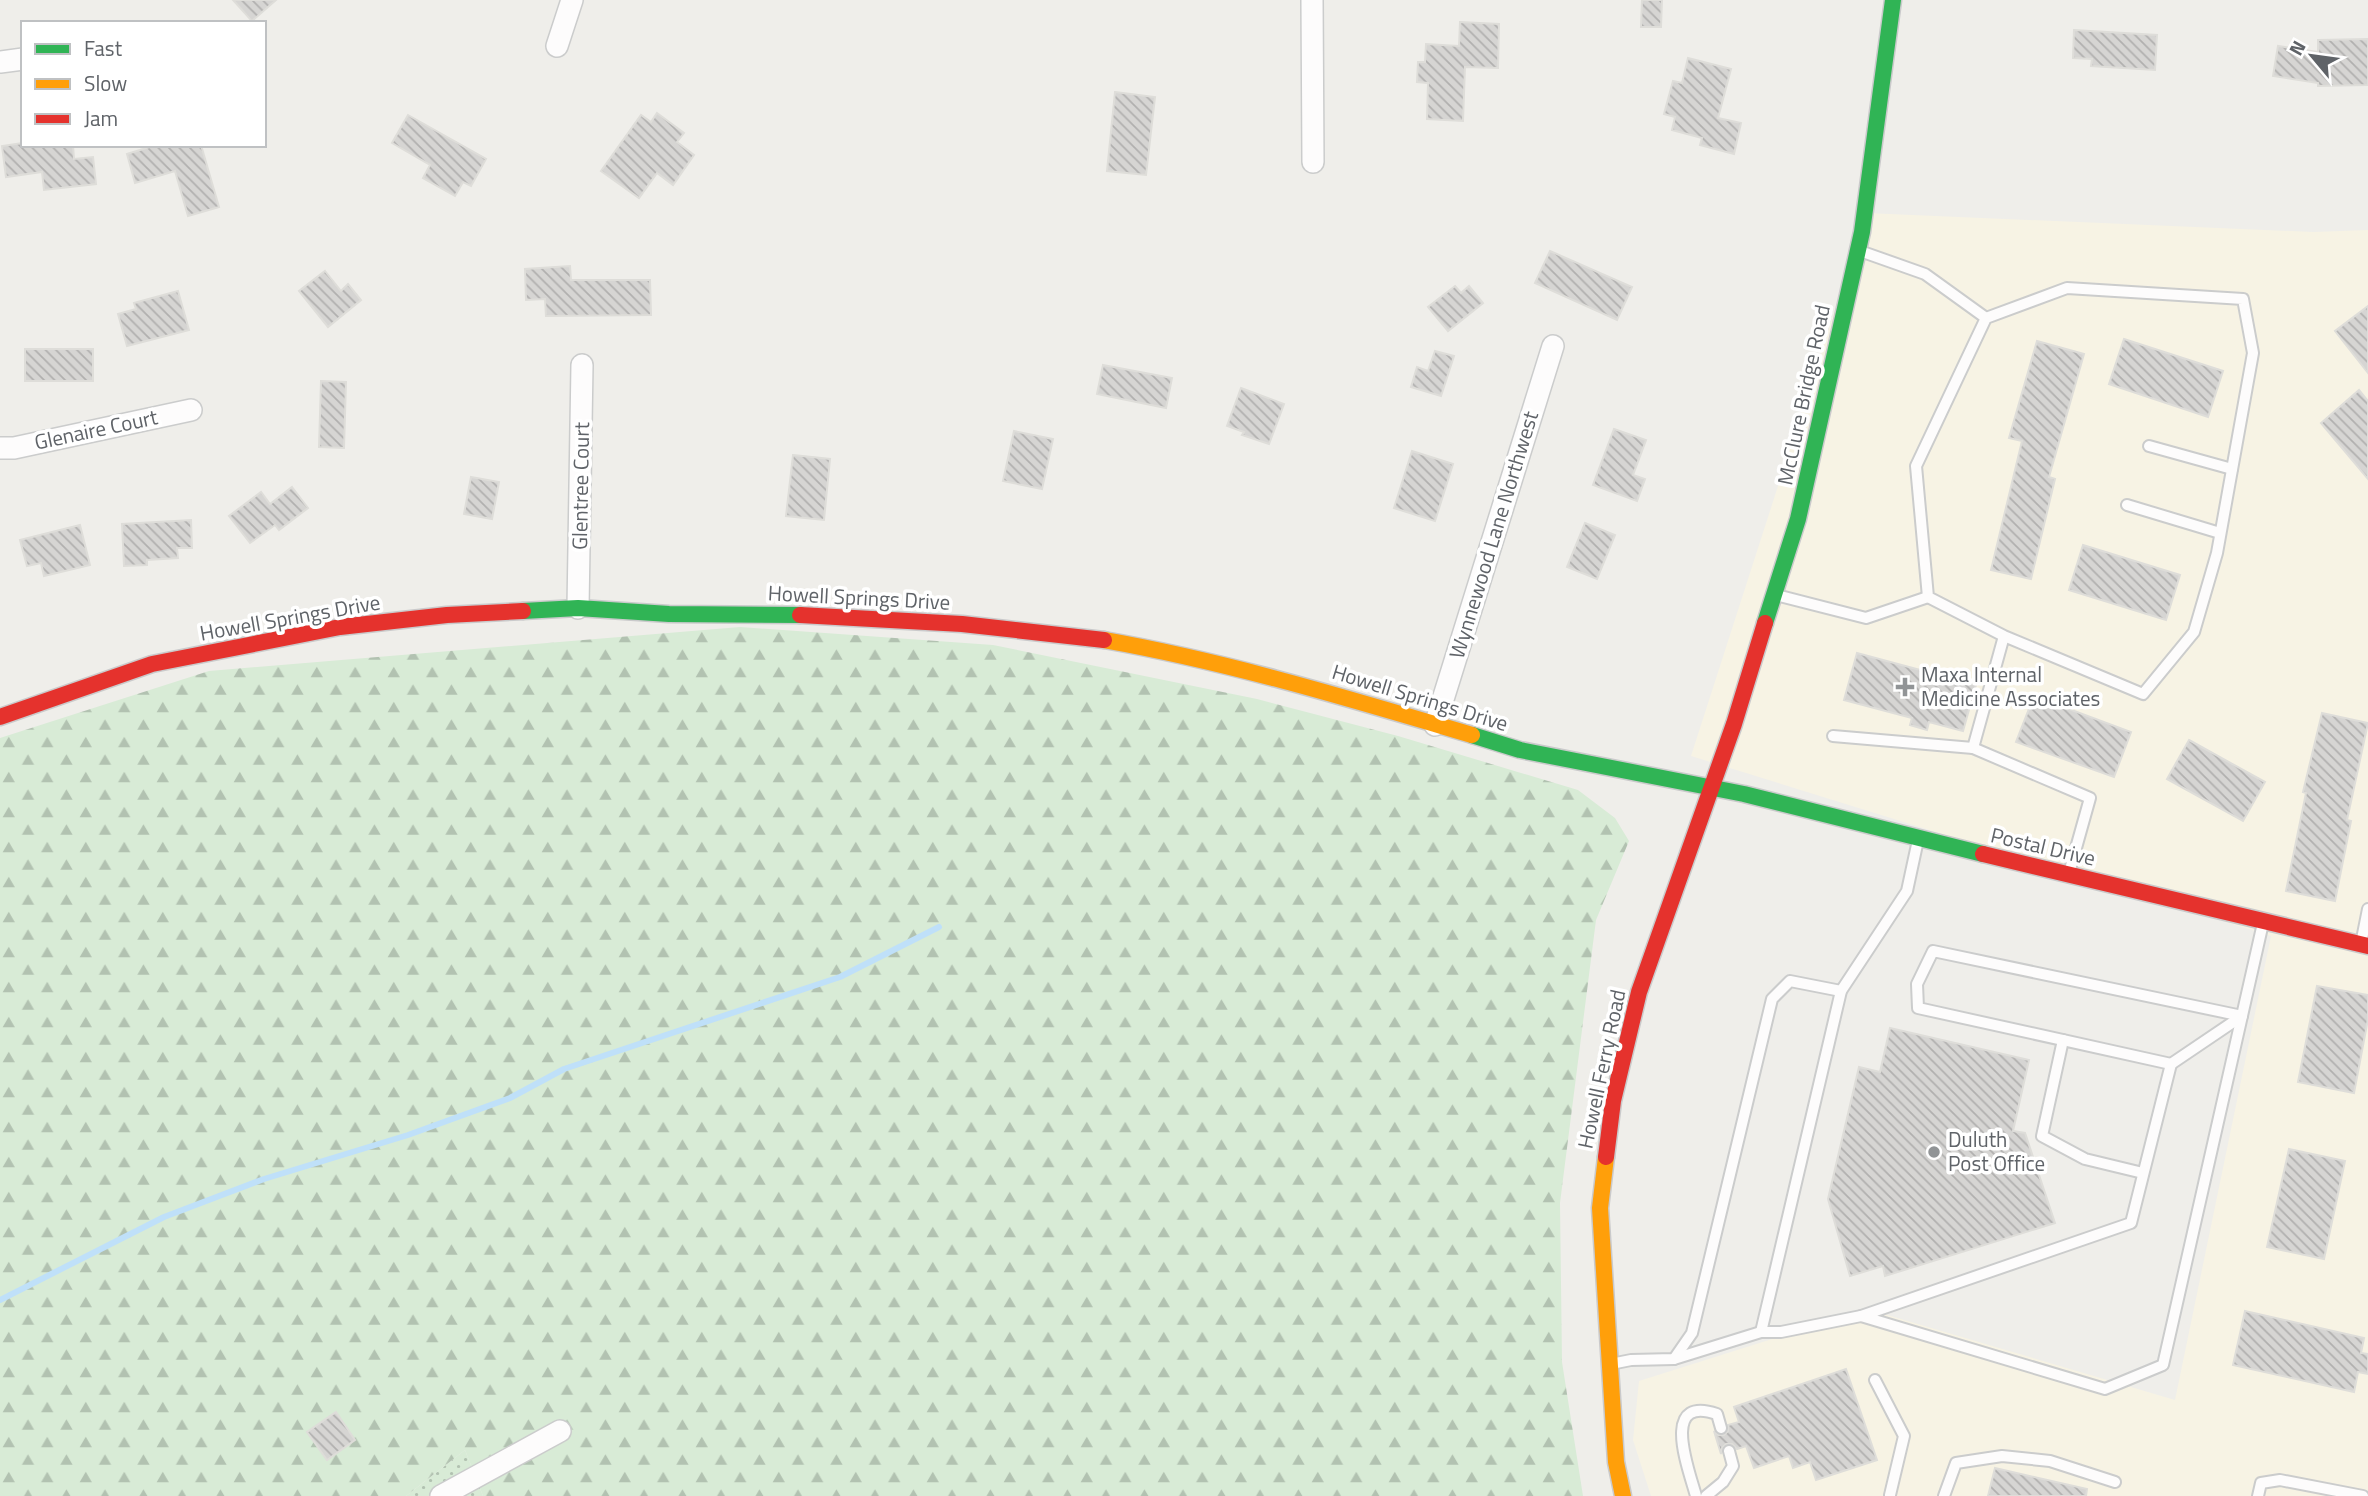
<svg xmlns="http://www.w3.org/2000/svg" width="2368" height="1496" font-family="'Titillium Web',sans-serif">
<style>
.commercial{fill:#f7f3e4}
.grass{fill:url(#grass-dots)}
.forest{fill:url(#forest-firs)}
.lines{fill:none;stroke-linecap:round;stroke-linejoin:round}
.stream{stroke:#bfe0f9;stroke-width:6}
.building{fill:url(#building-back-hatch);stroke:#deddd9;stroke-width:2}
.lane-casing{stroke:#cbcccc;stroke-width:14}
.street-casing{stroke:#cbcccc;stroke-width:24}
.fast-casing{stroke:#cacacb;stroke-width:19}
.slow-casing{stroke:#cacacb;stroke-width:19}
.jam-casing{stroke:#cacacb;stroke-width:19}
.lane{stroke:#fdfcfc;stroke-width:10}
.street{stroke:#fdfcfc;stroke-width:21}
.fast{stroke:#30b455;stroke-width:16}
.slow{stroke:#ff9f0a;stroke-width:16}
.jam{stroke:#e5322d;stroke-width:16}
.poi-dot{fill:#919496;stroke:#fff;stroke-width:2.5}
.labels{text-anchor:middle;stroke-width:7;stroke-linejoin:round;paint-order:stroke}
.street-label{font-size:21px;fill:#5f6368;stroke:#fff}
.poi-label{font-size:21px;fill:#5f6368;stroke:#fff;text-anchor:start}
</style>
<defs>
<pattern id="grass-dots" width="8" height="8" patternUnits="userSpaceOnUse" patternTransform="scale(1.75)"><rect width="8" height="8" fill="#d8ebd6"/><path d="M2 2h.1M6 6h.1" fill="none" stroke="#b2c2b1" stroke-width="1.8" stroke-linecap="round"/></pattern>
<pattern id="forest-firs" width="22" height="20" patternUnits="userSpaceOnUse" patternTransform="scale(1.75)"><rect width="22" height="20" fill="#d8ebd6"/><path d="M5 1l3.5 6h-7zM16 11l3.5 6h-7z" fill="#b2c2b1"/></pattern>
<pattern id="building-back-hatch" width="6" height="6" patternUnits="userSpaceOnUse" patternTransform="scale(1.75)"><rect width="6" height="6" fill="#d6d5d3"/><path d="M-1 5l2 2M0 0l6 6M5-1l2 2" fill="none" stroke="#b1b0af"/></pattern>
</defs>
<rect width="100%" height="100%" fill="#efeeea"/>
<path class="commercial" d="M1866 213 2313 232 2368 230V1496H1651L1633 1440 1639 1381 1867 1309 2175 1400 2271 936 1691 756Z"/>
<path class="grass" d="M465 1450 483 1496H406Z"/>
<path class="forest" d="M740 627 993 645 1257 699 1398 736 1578 790 1615 818 1629 841 1596 920 1560 1203 1562 1362 1583 1496H483L465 1450 406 1496H0V738L209 671Z"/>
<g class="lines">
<path class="stream" d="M0 1300 164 1217 264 1179 408 1135 510 1098 564 1069 840 977 939 927"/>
</g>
<g class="building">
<path d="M233 0H276L252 21Z"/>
<path d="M1642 0H1662L1661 27H1641Z"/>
<path d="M1460 22 1499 24 1498 68 1465 67 1463 121 1427 119 1428 83 1417 82 1418 62H1425L1426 44 1459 46Z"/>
<path d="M2074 30 2157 35 2155 70 2091 66 2092 59 2073 58Z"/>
<path d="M2368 39V85L2318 86V83L2273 76 2278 46 2318 52V40Z"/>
<path d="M1688 58 1731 69 1718 118 1741 123 1734 154 1700 145 1702 138 1672 130 1675 117 1664 114 1673 81 1682 83Z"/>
<path d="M1115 92 1155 97 1146 175 1107 171Z"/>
<path d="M657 113 684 133 677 142 694 155 673 185 657 173 639 198 601 171 641 115 651 122Z"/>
<path d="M408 115 486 159 471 186 463 182 455 196 423 178 430 165 392 143Z"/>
<path d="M23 143V145H73L74 159 93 157 96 184 44 190 42 172 6 177 2 146Z"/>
<path d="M156 145H201L219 207 188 216 175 171 135 183 127 154Z"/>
<path d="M1550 251 1632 287 1617 320 1535 283Z"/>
<path d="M570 266 571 280H650L651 315 546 316 545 299 526 300 525 269Z"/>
<path d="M325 271 341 291 348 284 361 300 328 327 299 291Z"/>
<path d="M1455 286 1461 293 1469 286 1483 303 1448 331 1428 307Z"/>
<path d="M178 291 189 330 127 346 118 314 136 309 134 303Z"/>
<path d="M2368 306V373L2335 331Z"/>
<path d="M2124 339 2223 371 2208 417 2109 384Z"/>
<path d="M2037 341 2084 354 2049 477 2055 479 2031 579 1991 570 2022 441 2009 438Z"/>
<rect x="25" y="349" width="68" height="32"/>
<path d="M1435 351 1454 356 1441 396 1411 387 1417 367 1428 371Z"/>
<path d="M1103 365 1172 378 1166 408 1097 394Z"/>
<path d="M321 381 346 382 344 448 319 447Z"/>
<path d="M1241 388 1284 404 1269 444 1242 435 1244 432 1227 426Z"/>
<path d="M2359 390 2368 401V479L2321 423Z"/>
<path d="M1614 429 1646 440 1633 475 1645 479 1637 501 1593 485Z"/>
<path d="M1014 431 1053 439 1042 489 1003 481Z"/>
<path d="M1412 451 1453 464 1435 521 1394 508Z"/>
<path d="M793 455 830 459 824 520 786 516Z"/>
<path d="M471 477 499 482 492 519 464 514Z"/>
<path d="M292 487 308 508 279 530 275 525 250 543 229 516 261 492 270 504Z"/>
<path d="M191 520 192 548H177L178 558 147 560V565L124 566 122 524Z"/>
<path d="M1585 523 1615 535 1597 579 1567 567Z"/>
<path d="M80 525 90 565 44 576 41 563 27 566 20 540Z"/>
<path d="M2083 545 2180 575 2166 620 2069 590Z"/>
<path d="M1857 653 1976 685 1963 731 1929 722 1927 730 1910 725 1912 718 1844 700Z"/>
<path d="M2034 696 2131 732 2114 777 2016 742Z"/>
<path d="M2322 713 2368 723 2347 820 2351 821 2335 901 2286 891 2306 793 2303 792Z"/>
<path d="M2189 740 2265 782 2243 821 2167 779Z"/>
<path d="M2317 986 2368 995V1019L2354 1093 2298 1082Z"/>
<path d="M1890 1028 2029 1060 2013 1131 2025 1133 2055 1223 1885 1276 1883 1266 1850 1276 1828 1199 1859 1067 1880 1072Z"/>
<path d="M2289 1149 2345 1161 2324 1259 2267 1247Z"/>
<path d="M2245 1311 2364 1338 2361 1353 2368 1354V1374L2358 1372 2354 1392 2233 1365Z"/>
<path d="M1846 1369 1877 1460 1816 1480 1810 1462 1793 1468 1789 1456 1754 1468 1746 1446 1737 1449 1732 1444H1726L1722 1448 1721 1454 1714 1431 1718 1435H1724L1728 1431V1425L1739 1422 1734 1407Z"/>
<path d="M336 1412 355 1440 327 1460 307 1432Z"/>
<path d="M1995 1468 2087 1489 2086 1496H1988Z"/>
</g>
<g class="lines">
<defs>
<g id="lane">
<path d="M1860 251 1925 274 1986 318"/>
<path d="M2149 446 2232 469"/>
<path d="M2127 505 2220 533"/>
<path d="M1776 595 1866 618 1928 597"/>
<path d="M2004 636 2143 694 2194 632 2217 553 2253 353 2243 299 2067 288 1986 318 1916 466 1928 597 2004 636 1973 748 2090 798 2069 873"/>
<path d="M1833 736 1973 748"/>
<path d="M2361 944 2368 909"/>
<path d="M2242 1016 1933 951 1917 984 1918 1008 2171 1064 2131 1223 1861 1316 2105 1389 2163 1365 2263 923"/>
<path d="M2063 1040 2042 1136 2085 1159 2143 1173"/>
<path d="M2171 1064 2242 1016"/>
<path d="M1761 1332 1841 991 1907 891 1918 840"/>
<path d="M1674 1359 1692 1333 1772 999 1790 981 1841 991"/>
<path d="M1611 1364 1631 1360 1674 1359 1761 1332H1781L1861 1316"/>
<path d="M1875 1380 1904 1436 1890 1495"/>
<path d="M1696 1496C1689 1470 1659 1394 1717 1414L1721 1428"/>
<path d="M1706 1496 1723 1482 1733 1466 1729 1451"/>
<path d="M1944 1496 1956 1463 2002 1456 2050 1461 2115 1482"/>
<path d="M2258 1496 2261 1483 2280 1480 2363 1496"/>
</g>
<g id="street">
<path d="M1312 0 1313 162"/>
<path d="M557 46 572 0"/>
<path d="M0 62 23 59"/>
<path d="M0 448H14L191 410"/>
<path d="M578 608 582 365"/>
<path d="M1435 725 1553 346"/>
<path d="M441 1496 560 1431"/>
</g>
<g id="fast">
<path d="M523 611 578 608 669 614 800 615"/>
<path d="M1765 623 1798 519 1862 232 1893 0"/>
<path d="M1472 735 1520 750 1744 794 1983 854"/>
</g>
<g id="slow">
<path d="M1104 640C1229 662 1350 699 1472 735"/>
<path d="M1606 1157 1600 1208 1616 1462 1623 1496"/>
</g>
<g id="jam">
<path d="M800 615 962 624 1104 640"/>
<path d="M0 717 152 664 340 627 447 615 523 611"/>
<path d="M1983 854 2368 946"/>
<path d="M1606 1157 1613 1101 1639 992 1734 724 1765 623"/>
</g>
</defs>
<use href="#lane" class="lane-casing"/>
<use href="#street" class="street-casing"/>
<use href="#fast" class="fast-casing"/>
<use href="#slow" class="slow-casing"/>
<use href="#jam" class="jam-casing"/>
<use href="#lane" class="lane"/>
<use href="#street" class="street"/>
<use href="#fast" class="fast"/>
<use href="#slow" class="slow"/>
<use href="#jam" class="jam"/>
</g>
<g class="poi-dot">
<path d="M1901.5 676.5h7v7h7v7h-7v7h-7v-7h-7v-7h7z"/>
<circle cx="1934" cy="1152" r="7"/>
</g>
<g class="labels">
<g class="street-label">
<text transform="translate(1804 395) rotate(-78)" y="7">McClure Bridge Road</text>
<text transform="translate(96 430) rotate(-12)" y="7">Glenaire Court</text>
<text transform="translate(581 486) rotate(-89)" y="7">Glentree Court</text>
<text transform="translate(1494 535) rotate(-73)" y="7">Wynnewood Lane Northwest</text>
<text transform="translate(859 598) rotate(3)" y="7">Howell Springs Drive</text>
<text transform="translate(290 618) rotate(-10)" y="7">Howell Springs Drive</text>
<text transform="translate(1420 698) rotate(17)" y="7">Howell Springs Drive</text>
<text transform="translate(2043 847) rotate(13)" y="7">Postal Drive</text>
<text transform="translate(1602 1069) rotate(-78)" y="7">Howell Ferry Road</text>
</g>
<g class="poi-label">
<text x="1921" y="682">Maxa Internal<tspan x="1921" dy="24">Medicine Associates</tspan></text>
<text x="1948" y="1147">Duluth<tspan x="1948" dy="24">Post Office</tspan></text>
</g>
</g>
<rect x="21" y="21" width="245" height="126" fill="#ffffff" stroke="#bfc1c3" stroke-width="2"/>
<rect x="35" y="44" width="35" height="10" fill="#30b455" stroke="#bfc1c3" stroke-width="2"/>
<text x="84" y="56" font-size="21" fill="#5f6368">Fast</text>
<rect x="35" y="79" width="35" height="10" fill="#ff9f0a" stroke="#bfc1c3" stroke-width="2"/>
<text x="84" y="91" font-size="21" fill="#5f6368">Slow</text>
<rect x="35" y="114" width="35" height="10" fill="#e5322d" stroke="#bfc1c3" stroke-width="2"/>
<text x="84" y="126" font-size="21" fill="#5f6368">Jam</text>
<g transform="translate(2312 56) rotate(299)" stroke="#ffffff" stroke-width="5" paint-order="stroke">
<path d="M0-5L12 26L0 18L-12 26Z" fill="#5f6368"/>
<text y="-10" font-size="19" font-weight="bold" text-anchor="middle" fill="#5f6368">N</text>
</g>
</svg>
